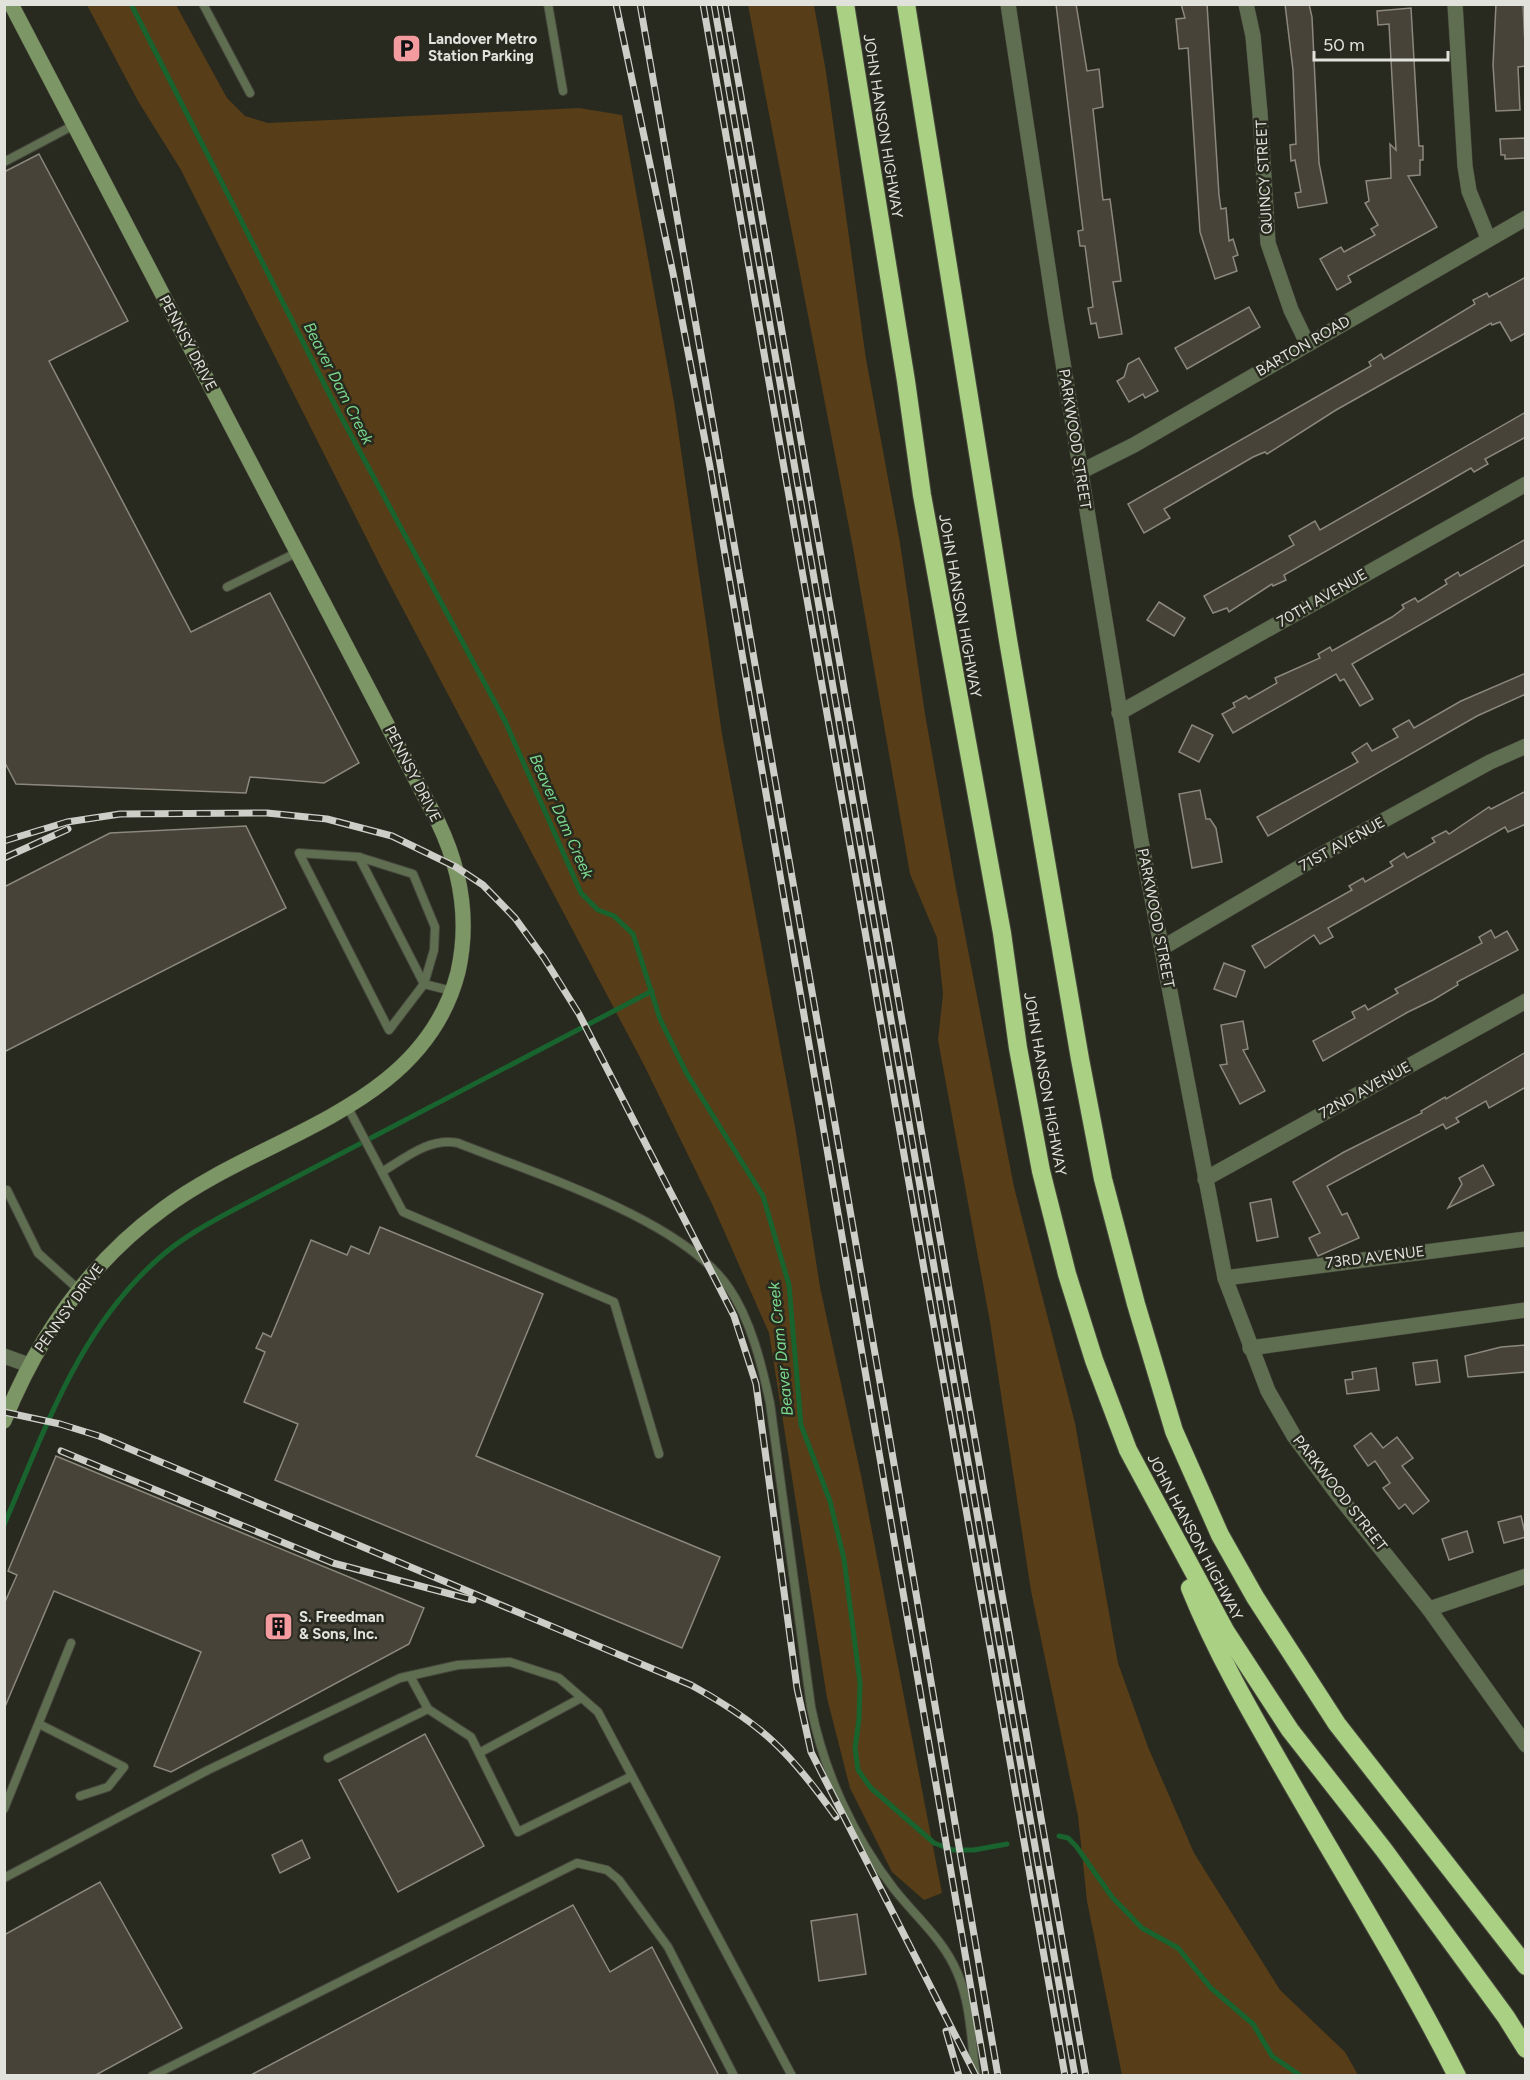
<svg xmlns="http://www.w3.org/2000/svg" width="1530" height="2080" font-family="Figtree,sans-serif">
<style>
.green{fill:#573d18}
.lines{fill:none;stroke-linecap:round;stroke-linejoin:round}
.stream{stroke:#19632e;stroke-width:5}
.building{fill:#474339;stroke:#8c887d;stroke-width:1.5}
.service-casing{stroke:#46473d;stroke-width:10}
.minor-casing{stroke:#46473d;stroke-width:16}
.tertiary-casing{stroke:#46473d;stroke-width:16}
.secondary-casing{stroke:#46473d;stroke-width:16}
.motorway-casing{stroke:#46473d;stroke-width:20}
.service{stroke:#5f6e50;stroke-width:8}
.minor{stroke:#5f6e50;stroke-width:15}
.tertiary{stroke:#5f6e50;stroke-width:15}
.secondary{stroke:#7d9665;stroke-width:15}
.motorway{stroke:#aad083;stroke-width:18}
.rail-casing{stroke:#cdcec8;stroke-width:7}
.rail{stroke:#28291f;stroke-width:4.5;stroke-dasharray:14;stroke-linecap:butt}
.labels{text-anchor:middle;stroke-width:5;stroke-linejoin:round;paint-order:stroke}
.poi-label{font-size:15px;font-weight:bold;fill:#e1e2dc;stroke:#28291f;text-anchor:start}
.street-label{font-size:15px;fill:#e1e2dc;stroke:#28291f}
.water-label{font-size:16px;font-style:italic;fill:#7ad98d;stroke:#28291f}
</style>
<rect width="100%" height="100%" fill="#28291f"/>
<g class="green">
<path d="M87 5H176L227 98 245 116 268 123 579 108 622 115 674 402 722 734 795 1127 820 1287 862 1480 942 1893 924 1900 892 1872 850 1788 827 1698 769 1333 713 1206 644 1065 387 579 181 170 138 101Z"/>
<path d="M748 5H814L826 72 866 359 900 543 925 714 955 883 1014 1187 1075 1423 1118 1663 1148 1747 1194 1853 1280 1990 1345 2052 1358 2075H1122L1087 1901 1078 1816 1031 1591 990 1322 938 1040 943 994 937 938 910 874 853 548Z"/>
</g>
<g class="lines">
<g class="stream">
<path d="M131 4 337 409 505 721 581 893 598 910 614 916 633 934 660 1019 687 1074 763 1196 789 1285 801 1425 830 1501 844 1559 860 1683 859 1719 855 1748 858 1770 871 1788 934 1843 953 1850H974L1007 1844"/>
<path d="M4 1525C46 1427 81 1323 165 1253 188 1234 213 1221 239 1207L652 991"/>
<path d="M1059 1836 1068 1838 1076 1846 1112 1897 1142 1928 1178 1948 1211 1988 1253 2024 1272 2056 1301 2076"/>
</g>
</g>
<g class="building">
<path d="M1056 4H1076L1087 71 1099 69 1103 107 1093 109 1103 200 1110 199 1121 281 1113 282 1122 334 1099 338 1096 323 1091 324 1088 308 1093 307 1085 246H1080L1078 231 1083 230 1079 198Z"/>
<path d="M1181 4H1207L1219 195 1221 209 1226 208 1229 241 1233 239 1238 255 1233 257 1237 271 1215 279 1200 232 1188 48 1179 49 1176 19 1185 18Z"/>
<path d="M1285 4H1309L1312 17 1319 163 1327 203 1298 208 1295 193 1301 192 1295 160 1291 161 1290 145 1296 144 1293 70Z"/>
<path d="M1496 4H1523L1526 66 1518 67 1520 110 1496 111 1493 65Z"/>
<path d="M1411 8 1419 146H1423V160H1420V175L1408 176 1437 227 1348 276 1351 282 1337 290 1320 259 1341 247 1344 252 1375 235 1371 229 1378 225 1365 203 1369 201 1366 181 1391 178 1390 144 1396 150 1389 24 1378 25 1377 11Z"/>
<path d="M1526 138V158L1505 159V155H1501L1500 139Z"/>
<path d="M39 154 128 321 49 361 191 632 270 593 359 763 324 783 250 777 246 793 16 784 4 761V172Z"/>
<path d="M1526 277V333L1511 341 1500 322 1492 325 1491 323 1336 410 1267 454 1265 452 1253 457 1164 509 1170 518 1144 533 1128 504 1355 375 1371 366 1369 362 1381 354 1384 359 1475 304 1473 300 1487 293 1489 297Z"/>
<path d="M1249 307 1260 327 1187 369 1175 348Z"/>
<path d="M1139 358 1158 391 1145 398 1143 394 1129 402 1117 381 1124 377 1128 364Z"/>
<path d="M1526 412V437L1485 459 1488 464 1474 472 1471 468 1428 493 1284 575 1286 580 1273 586 1272 584 1229 612 1227 608 1213 613 1204 596 1294 545 1289 536 1315 521 1320 530Z"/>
<path d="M1526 539V564L1352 664 1373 699 1360 706 1344 679 1340 681 1336 674 1233 733 1222 714 1235 707 1233 703 1246 696 1249 699 1277 683 1275 678 1320 658 1318 654 1330 647 1332 651 1392 617 1404 608 1402 605 1415 598 1418 602 1447 584 1445 580 1458 572 1460 576Z"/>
<path d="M1159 602 1185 618 1174 636 1147 620Z"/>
<path d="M1526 673V694L1477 716 1268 836 1257 817 1358 762 1352 753 1367 743 1372 751 1398 737 1393 729 1409 720 1414 728 1461 701Z"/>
<path d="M1192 725 1213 735 1199 762 1179 752Z"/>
<path d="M1200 790 1206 819H1210L1216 828 1222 862 1192 868 1179 794Z"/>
<path d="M1526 791V824L1508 832 1505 827 1328 928 1333 937 1320 944 1314 935 1265 968 1252 946 1352 890 1349 886 1363 878 1365 882 1393 866 1390 862 1404 853 1407 858 1435 842 1432 838 1446 831 1449 834 1489 807 1491 809Z"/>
<path d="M246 826 286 908 4 1052V887L110 833Z"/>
<path d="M1491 930 1495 938 1507 931 1518 950 1457 982 1458 985 1433 1000 1408 1012 1323 1061 1313 1041 1355 1018 1352 1012 1365 1005 1368 1010 1398 993 1395 989 1482 943 1479 937Z"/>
<path d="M1224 963 1245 971 1236 997 1214 989Z"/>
<path d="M1243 1021 1248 1049 1243 1050 1265 1091 1240 1104 1220 1065 1227 1064 1221 1025Z"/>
<path d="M1526 1052V1087L1489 1108 1486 1101 1456 1118 1459 1122 1446 1129 1443 1124 1327 1186 1342 1215 1347 1213 1359 1238 1318 1256 1309 1238 1320 1233 1293 1182 1344 1152 1422 1113 1421 1111 1445 1097 1446 1099Z"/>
<path d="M1483 1165 1494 1185 1448 1208 1462 1184 1459 1178Z"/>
<path d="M1271 1199 1278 1237 1257 1241 1250 1203Z"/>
<path d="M380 1227 543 1294 476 1456 720 1557 682 1648 275 1480 298 1424 244 1402 265 1352 256 1348 263 1333 271 1337 311 1240 347 1255 351 1246 369 1254Z"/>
<path d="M1526 1345V1372L1468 1377 1465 1356 1501 1347Z"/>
<path d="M1437 1360 1440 1382 1416 1385 1413 1363Z"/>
<path d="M1376 1368 1379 1390 1347 1394 1345 1380 1353 1379 1352 1372Z"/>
<path d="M1371 1433 1383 1448 1397 1437 1413 1458 1402 1466 1429 1501 1413 1514 1405 1504 1399 1509 1383 1488 1390 1483 1375 1461 1368 1466 1354 1446Z"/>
<path d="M56 1456 424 1608 409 1644 171 1772 154 1766 201 1652 54 1591 4 1709V1604L17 1575 8 1571Z"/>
<path d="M1521 1516 1526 1537 1504 1543 1498 1522Z"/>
<path d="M1467 1531 1473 1552 1449 1560 1442 1539Z"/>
<path d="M425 1734 484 1846 398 1892 339 1780Z"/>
<path d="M302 1840 310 1858 280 1873 272 1855Z"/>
<path d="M100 1882 182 2028 94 2076H4V1935Z"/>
<path d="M573 1905 610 1972 652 1947 719 2076H249Z"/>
<path d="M857 1914 866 1974 819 1981 811 1921Z"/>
</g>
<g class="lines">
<defs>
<g id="service">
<path d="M203 4 250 93"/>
<path d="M548 4 563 91"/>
<path d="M4 162 74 125"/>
<path d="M227 587 298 552"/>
<path d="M359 857 413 874 435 927 434 950 424 984"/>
<path d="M424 984 359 857 299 853 389 1030 424 984 452 991"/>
<path d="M347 1106 403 1212 614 1302 659 1454"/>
<path d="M382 1172C405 1158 430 1137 458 1143 535 1174 682 1219 729 1288 751 1320 762 1366 770 1403L811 1707C824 1772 853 1836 894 1889 916 1917 943 1939 957 1972 971 2004 971 2041 976 2076"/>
<path d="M4 1191 7 1190 38 1253 78 1289"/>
<path d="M410 1676 428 1709 471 1737 518 1832 632 1776"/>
<path d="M39 1724 124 1767 108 1787 80 1796"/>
<path d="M479 1753 581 1698"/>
<path d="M328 1758 428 1709"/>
<path d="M4 1809 71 1643"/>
<path d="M4 1878 208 1770 400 1678 458 1665 510 1662 559 1678 598 1712 792 2076"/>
<path d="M152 2076 577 1863 607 1870 619 1880 668 1947 734 2076"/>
</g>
<g id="minor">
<path d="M1008 4 1056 320 1141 841 1225 1278 1268 1391 1294 1436 1338 1495 1429 1609 1526 1745"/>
<path d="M1246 4 1253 36 1260 113 1268 243 1291 310 1307 343"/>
<path d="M1455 4 1465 166 1469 191 1488 238"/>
<path d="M1080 472 1134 445 1526 218"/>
<path d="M1119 713 1526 484"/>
<path d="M1162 948 1317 857 1490 762 1526 746"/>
<path d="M1205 1179 1526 1001"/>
<path d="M1225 1278 1526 1239"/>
<path d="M1250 1348 1526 1310"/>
<path d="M1429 1609 1526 1576"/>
</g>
<path id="tertiary" d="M4 1356 29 1365"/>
<path id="secondary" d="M4 1421C38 1337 89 1263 163 1209 264 1133 423 1110 458 972 470 919 461 870 438 822L11 4"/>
<g id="motorway">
<path d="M845 4 906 381 922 495 1002 933 1018 1048 1041 1171 1067 1274 1094 1360 1128 1450 1226 1632 1290 1730 1384 1850 1506 2017 1526 2049"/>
<path d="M906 4 1008 640 1080 1059 1103 1179 1136 1304 1174 1431 1220 1535 1255 1597 1337 1724 1526 1966"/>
<path d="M1190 1588C1216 1652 1250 1711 1284 1770 1342 1872 1404 1971 1457 2076"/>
</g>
</defs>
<use href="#service" class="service-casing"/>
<use href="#minor" class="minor-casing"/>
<use href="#tertiary" class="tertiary-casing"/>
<use href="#secondary" class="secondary-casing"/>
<use href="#motorway" class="motorway-casing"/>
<use href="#service" class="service"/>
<use href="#minor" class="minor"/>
<use href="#tertiary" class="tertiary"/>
<use href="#secondary" class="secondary"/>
<use href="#motorway" class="motorway"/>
<defs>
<g id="rail">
<path d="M616 4 673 273 710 467 986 2076"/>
<path d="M640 4 885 1411 998 2076"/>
<path d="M703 4 1065 2076"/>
<path d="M714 4 1075 2076"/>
<path d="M725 4 1086 2076"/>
<path d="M4 841 67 822 120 814 267 813 327 819 392 836 456 867 483 885 515 918 544 958 579 1014 734 1316 756 1384 797 1688 811 1752 976 2076"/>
<path d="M4 858 68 829"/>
<path d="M4 1412 60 1424 99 1436 691 1685C762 1724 790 1752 836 1817"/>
<path d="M61 1451 333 1563 473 1600"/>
<path d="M946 2031 959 2076"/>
</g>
</defs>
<use href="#rail" class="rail-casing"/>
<use href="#rail" class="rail"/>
</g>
<defs>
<symbol id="parking-square" viewBox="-11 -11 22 22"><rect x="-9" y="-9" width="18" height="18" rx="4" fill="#f49b9f" stroke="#28291f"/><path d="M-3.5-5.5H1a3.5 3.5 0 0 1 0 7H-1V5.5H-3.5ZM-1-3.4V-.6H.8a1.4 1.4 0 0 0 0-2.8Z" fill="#111"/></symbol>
<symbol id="building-square" viewBox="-11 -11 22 22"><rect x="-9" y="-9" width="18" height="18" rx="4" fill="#f49b9f" stroke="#28291f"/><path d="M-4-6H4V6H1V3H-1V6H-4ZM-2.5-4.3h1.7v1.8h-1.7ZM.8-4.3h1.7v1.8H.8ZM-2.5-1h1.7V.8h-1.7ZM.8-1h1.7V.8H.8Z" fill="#111"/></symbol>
</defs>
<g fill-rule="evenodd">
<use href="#parking-square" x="390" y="32" width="33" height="33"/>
<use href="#building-square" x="262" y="1610" width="33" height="33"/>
</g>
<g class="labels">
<g class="poi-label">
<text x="428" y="44">Landover Metro<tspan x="428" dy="17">Station Parking</tspan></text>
<text x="299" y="1622">S. Freedman<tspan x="299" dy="17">&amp; Sons, Inc.</tspan></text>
</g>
<g class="street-label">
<text transform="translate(883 126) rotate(81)" y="5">JOHN HANSON HIGHWAY</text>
<text transform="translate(1264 177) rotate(-93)" y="5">QUINCY STREET</text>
<text transform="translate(188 343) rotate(62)" y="5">PENNSY DRIVE</text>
<text transform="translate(1303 346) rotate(-30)" y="5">BARTON ROAD</text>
<text transform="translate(1075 439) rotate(81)" y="5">PARKWOOD STREET</text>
<text transform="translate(1322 598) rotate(-30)" y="5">70TH AVENUE</text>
<text transform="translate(960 606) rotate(80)" y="5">JOHN HANSON HIGHWAY</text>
<text transform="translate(413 774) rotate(63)" y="5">PENNSY DRIVE</text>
<text transform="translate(1342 844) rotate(-29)" y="5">71ST AVENUE</text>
<text transform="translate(1156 918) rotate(79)" y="5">PARKWOOD STREET</text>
<text transform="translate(1045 1084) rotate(80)" y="5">JOHN HANSON HIGHWAY</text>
<text transform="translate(1365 1090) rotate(-29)" y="5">72ND AVENUE</text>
<text transform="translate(1375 1257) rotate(-7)" y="5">73RD AVENUE</text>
<text transform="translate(69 1308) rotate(-54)" y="5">PENNSY DRIVE</text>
<text transform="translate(1340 1493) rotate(52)" y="5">PARKWOOD STREET</text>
<text transform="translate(1195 1537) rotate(62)" y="5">JOHN HANSON HIGHWAY</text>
</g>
<g class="water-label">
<text transform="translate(339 383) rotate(63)" y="6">Beaver Dam Creek</text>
<text transform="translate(562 816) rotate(66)" y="6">Beaver Dam Creek</text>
<text transform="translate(780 1349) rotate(-96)" y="6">Beaver Dam Creek</text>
</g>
</g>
<rect width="1530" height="2080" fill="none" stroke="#e1e2dc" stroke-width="12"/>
<path d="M1314 51v9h134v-9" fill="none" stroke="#e1e2dc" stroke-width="3"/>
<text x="1323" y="51" font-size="18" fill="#e1e2dc" stroke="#28291f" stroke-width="4.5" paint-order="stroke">50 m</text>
</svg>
